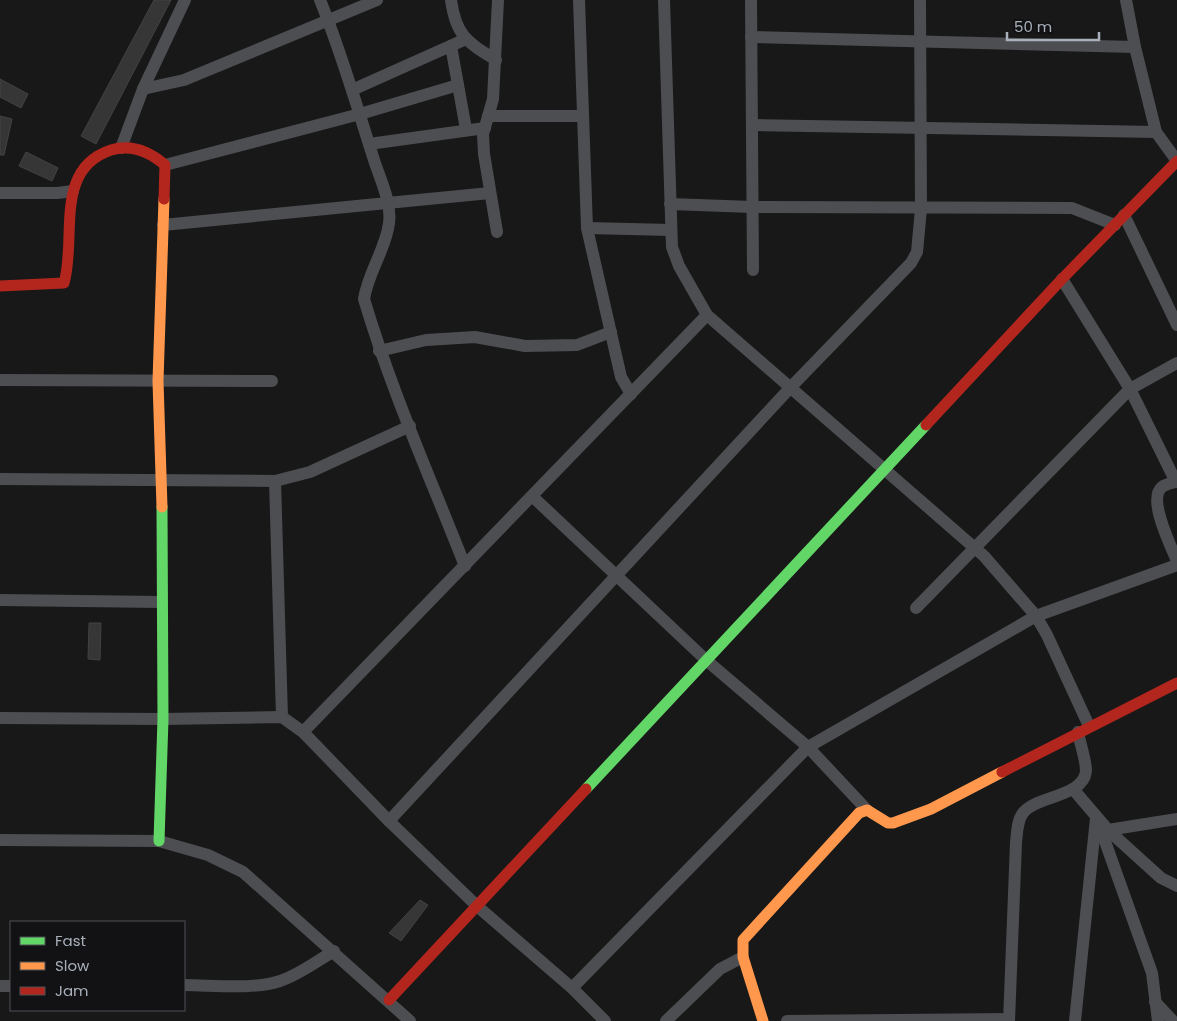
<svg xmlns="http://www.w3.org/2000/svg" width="1177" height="1021" font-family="Poppins,sans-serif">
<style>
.building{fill:#363637;stroke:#404244}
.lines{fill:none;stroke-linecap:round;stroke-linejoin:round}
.street{stroke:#4c4e51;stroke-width:12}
.fast{stroke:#63d668;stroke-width:11}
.slow{stroke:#ff974d;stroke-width:11}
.jam{stroke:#b3261e;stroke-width:11}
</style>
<rect width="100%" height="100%" fill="#181818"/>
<g class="building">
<path d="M154 0H171L96 144 81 136Z"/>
<path d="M0 79 28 94 21 108 0 97Z"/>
<path d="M0 116 12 119 4 155H0Z"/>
<path d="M26 152 58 168 52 181 19 166Z"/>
<path d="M89 623H101L100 660 88 659Z"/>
<path d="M420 900 428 905 401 941 389 933Z"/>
</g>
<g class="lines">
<g class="street">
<path d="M320 0C341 51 357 107 374 160 380 179 392 203 389 223 386 249 368 272 364 299 391 390 430 477 465 566"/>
<path d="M451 0C456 36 467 42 496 60"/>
<path d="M579 0 587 228 621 377 631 394"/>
<path d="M664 0 672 247 679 266 707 315 984 556 1036 616 1047 635 1089 726"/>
<path d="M751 0 753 270"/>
<path d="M1126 0 1135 47 1156 132 1177 161"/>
<path d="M751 37 1135 47"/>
<path d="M451 46 466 129"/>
<path d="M143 89 184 80 377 0"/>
<path d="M352 90 466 39"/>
<path d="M488 116H583"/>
<path d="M753 125 1156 132"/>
<path d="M369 144 485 128"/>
<path d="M121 148 143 89 185 0"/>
<path d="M165 165 360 114 458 85"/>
<path d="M0 193H57L73 191"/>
<path d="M670 204 752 207 1072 208 1115 225"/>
<path d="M1124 215 1177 325"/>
<path d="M163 225 490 193"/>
<path d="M587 228 671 230"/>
<path d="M497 232 484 154 483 134 493 99 498 0"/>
<path d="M1062 279 1130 389 1176 482"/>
<path d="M379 351 426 340 475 337 525 346 577 345 611 332"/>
<path d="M0 380 272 381"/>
<path d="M0 479 275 481 310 472 410 426"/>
<path d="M275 481 282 717"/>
<path d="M1177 481C1173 483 1166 484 1162 487 1147 499 1171 546 1177 561"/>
<path d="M532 496 706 660 808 747 867 810"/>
<path d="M0 600 161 602"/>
<path d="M916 608 1130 389 1177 363"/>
<path d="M0 718 163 719 282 717 303 732 389 821 477 906 572 988 605 1021"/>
<path d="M303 732 707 315"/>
<path d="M1073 789 1108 830 1177 819"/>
<path d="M1096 816 1152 973 1158 1021"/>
<path d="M389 821 790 388 911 263 917 252 921 209 920 0"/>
<path d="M1108 830 1161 878 1177 886"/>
<path d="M0 840 159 841 208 855 243 872 410 1021"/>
<path d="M184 985C212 985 254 990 280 981 299 975 317 961 334 951"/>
<path d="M0 986H11"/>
<path d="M572 988 808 747 1036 616 1177 565"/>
<path d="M1155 1002 1173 1021"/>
<path d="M666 1021 720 969 743 957"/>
<path d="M787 1021 1009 1019"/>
<path d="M1009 1021 1016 843C1017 834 1017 820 1023 813 1035 796 1084 797 1086 771 1086 759 1080 744 1078 732"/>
<path d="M1075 1021 1096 818"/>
</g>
<g class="fast">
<path d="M586 789 926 425"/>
<path d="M159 841 163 719 162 507"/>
</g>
<g class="slow">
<path d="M162 507 158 381 164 199"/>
<path d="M763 1021 743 957V940L859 813 867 810 888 823H893L931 809 1002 772"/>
</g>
<g class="jam">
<path d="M0 286 64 283C77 239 53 169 111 150 131 144 150 152 165 165L164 199"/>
<path d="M926 425 1062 279 1177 161"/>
<path d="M1002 772 1177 683"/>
<path d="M389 1000 586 789"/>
</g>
</g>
<rect x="10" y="921" width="175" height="90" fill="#121214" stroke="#4e5156"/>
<rect x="20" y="937" width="25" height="8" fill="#63d668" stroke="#4e5156"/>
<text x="55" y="946" font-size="15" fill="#a9b0ba">Fast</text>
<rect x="20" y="962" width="25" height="8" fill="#ff974d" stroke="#4e5156"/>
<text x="55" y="971" font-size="15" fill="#a9b0ba">Slow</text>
<rect x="20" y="987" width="25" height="8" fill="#b3261e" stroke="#4e5156"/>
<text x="55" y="996" font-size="15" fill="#a9b0ba">Jam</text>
<path d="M1007 32v8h92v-8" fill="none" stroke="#a9b0ba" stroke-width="2.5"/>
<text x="1014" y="32" font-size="15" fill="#a9b0ba" stroke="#121214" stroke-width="4" paint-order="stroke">50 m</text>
</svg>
